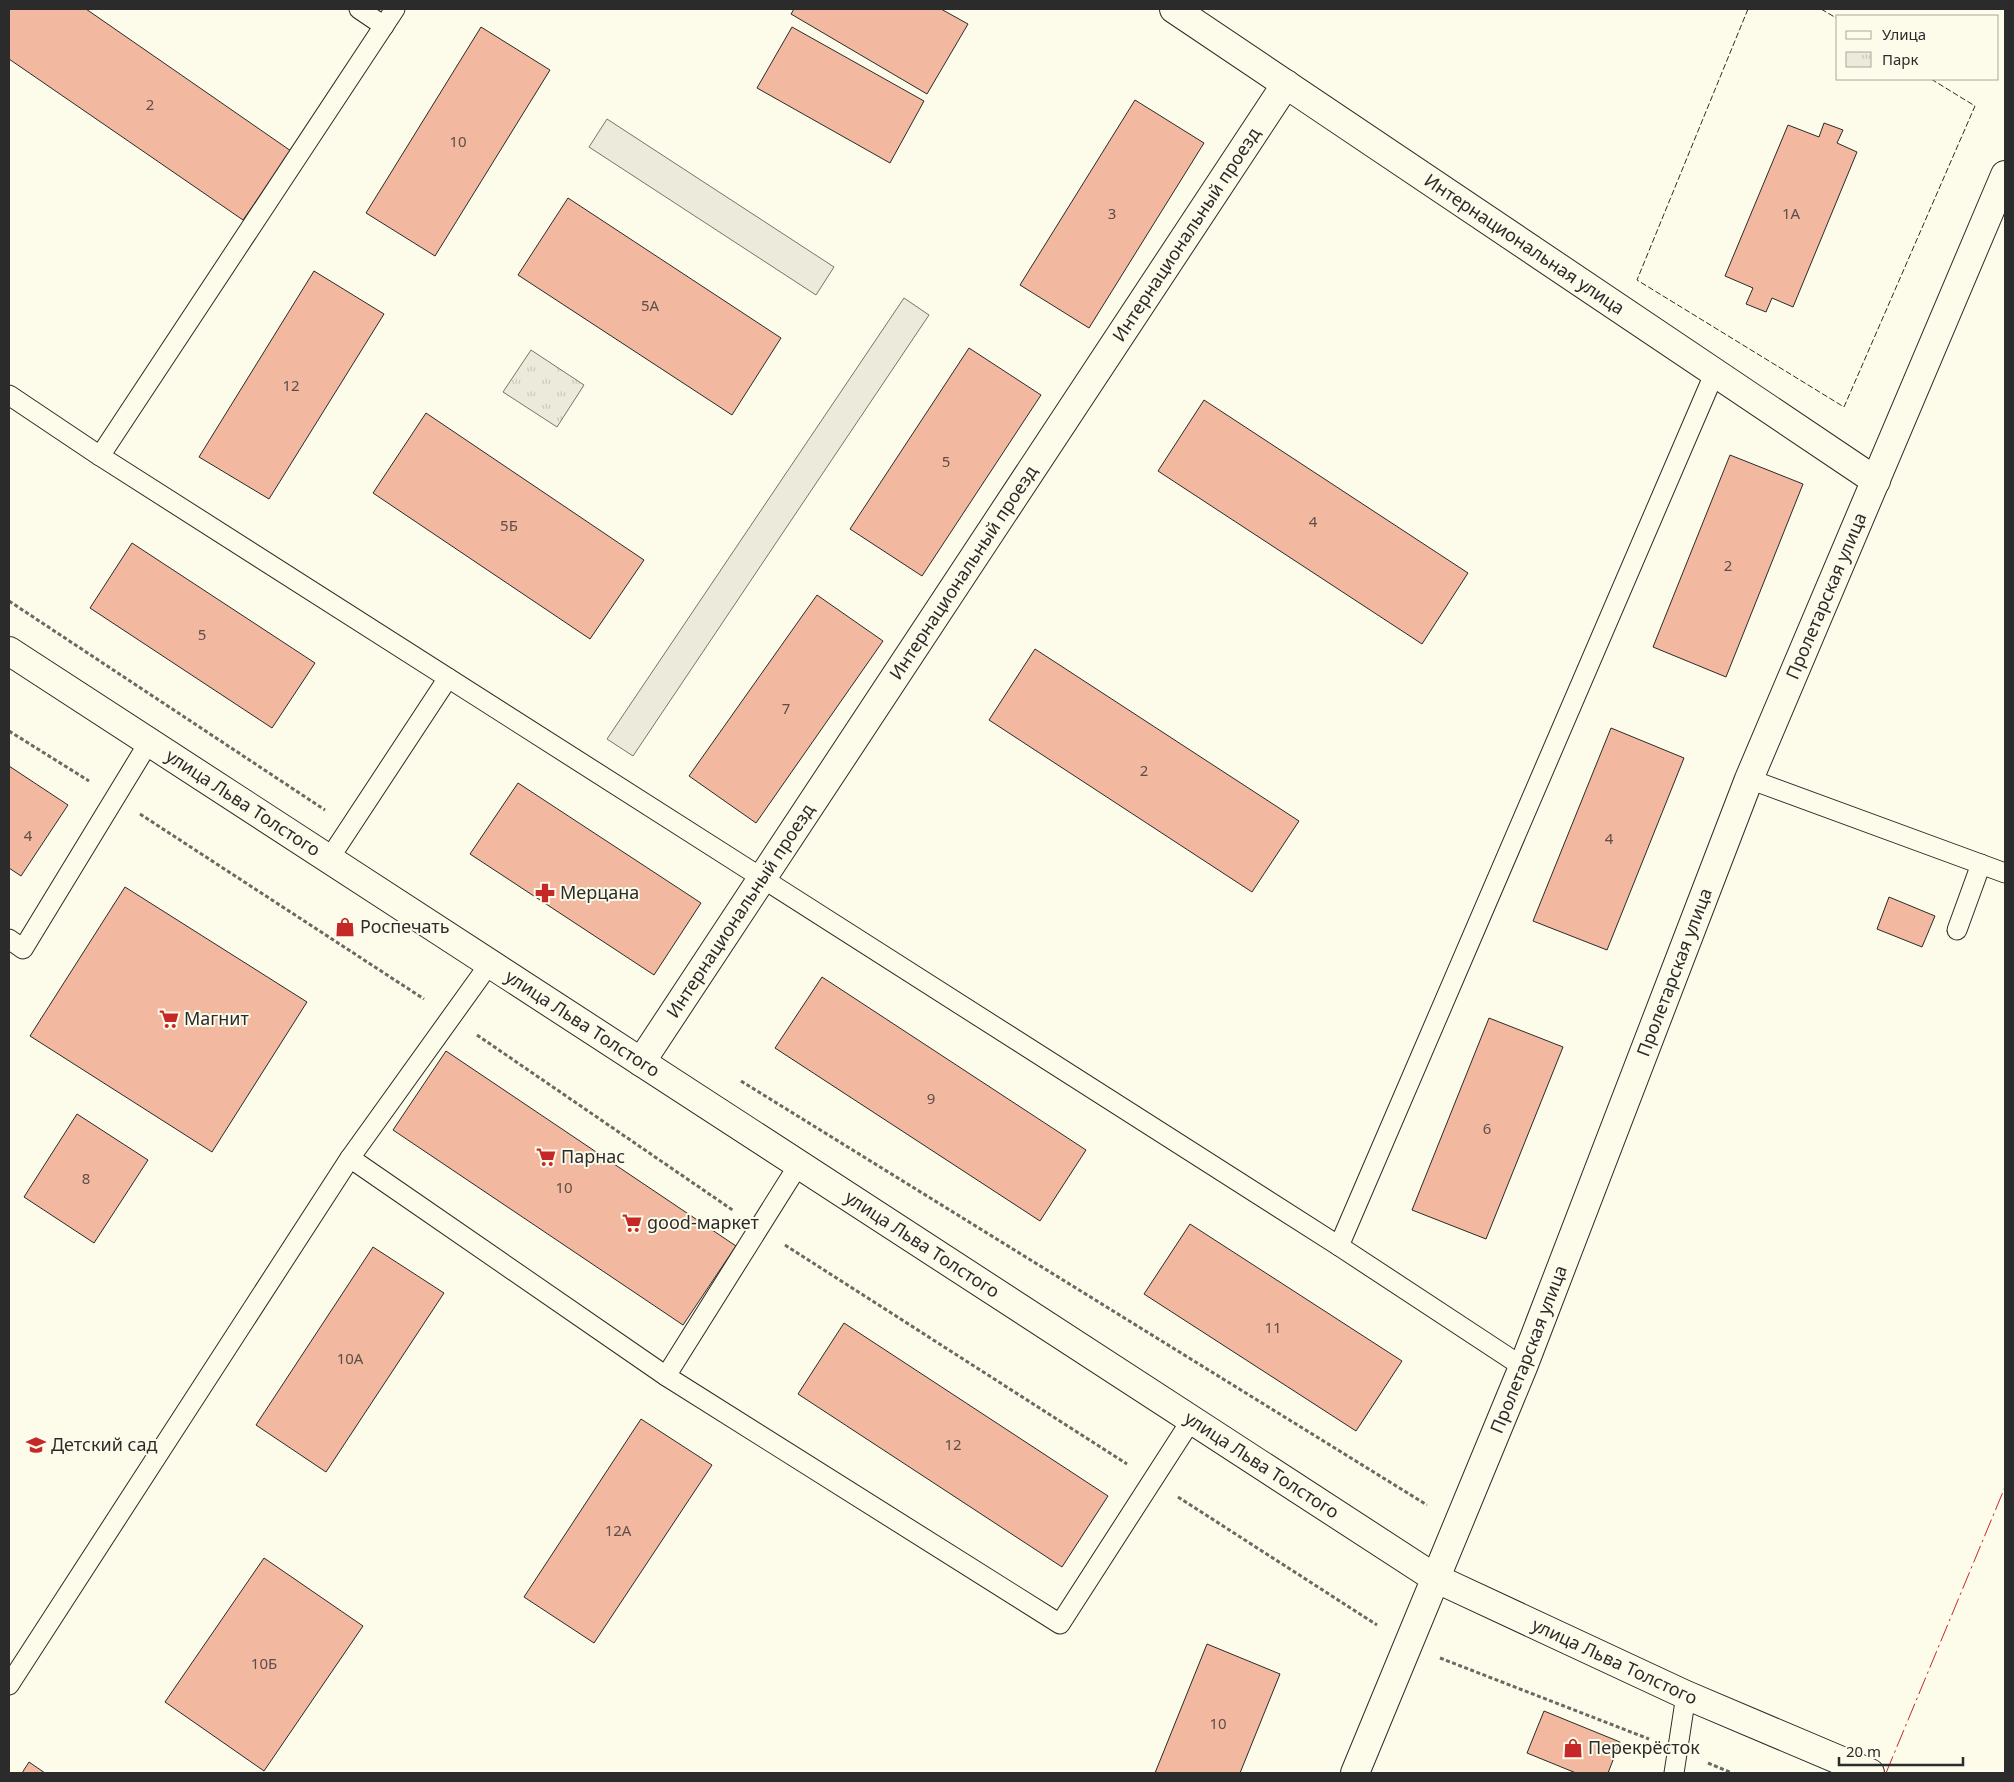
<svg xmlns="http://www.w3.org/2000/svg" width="2014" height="1782" font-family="'Noto Sans',sans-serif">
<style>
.park{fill:url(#park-tufts);stroke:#74746e}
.parking{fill:#eceadb;stroke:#74746e}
.building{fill:#f2b8a0;stroke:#2b2b2b}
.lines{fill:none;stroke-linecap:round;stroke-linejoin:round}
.lane-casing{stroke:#2b2b2b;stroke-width:21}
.street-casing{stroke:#2b2b2b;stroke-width:30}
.secondary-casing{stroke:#2b2b2b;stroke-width:30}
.path{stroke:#6a6964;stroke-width:3;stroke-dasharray:4 2.5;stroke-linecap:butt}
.lane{stroke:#fdfbea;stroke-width:19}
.street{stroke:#fdfbea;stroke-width:28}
.secondary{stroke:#fdfbea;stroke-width:28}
.fence{stroke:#2b2b2b;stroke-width:1;stroke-dasharray:6 2.5;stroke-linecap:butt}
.power{stroke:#c62828;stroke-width:1;stroke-dasharray:18 4 2.5 4;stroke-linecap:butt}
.labels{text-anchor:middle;stroke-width:4;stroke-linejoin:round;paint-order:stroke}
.number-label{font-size:15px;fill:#5d4e48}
.street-label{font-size:18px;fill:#2b2b2b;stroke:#fdfbea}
.poi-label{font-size:18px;fill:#2b2b2b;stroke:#fdfbea;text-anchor:start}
</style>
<defs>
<pattern id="park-tufts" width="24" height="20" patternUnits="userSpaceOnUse" patternTransform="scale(1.25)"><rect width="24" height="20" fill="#ecebdb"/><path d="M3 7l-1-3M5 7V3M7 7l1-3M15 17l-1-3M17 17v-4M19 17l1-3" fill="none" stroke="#cbcabc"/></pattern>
</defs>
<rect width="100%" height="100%" fill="#fdfbea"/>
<path class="park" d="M531 350 584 385 557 427 503 392Z"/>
<g class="parking">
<path d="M607 119 834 267 816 295 589 147Z"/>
<path d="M904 298 929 315 633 756 607 739Z"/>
</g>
<g class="building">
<path d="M9 9H86L291 151 243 220 9 59Z"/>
<path d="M794 9H941L968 24 927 94 791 14Z"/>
<path d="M481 27 550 70 435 256 366 213Z"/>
<path d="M792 27 924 101 890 163 757 88Z"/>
<path d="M1135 100 1204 143 1089 328 1020 285Z"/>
<path d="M1824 123 1843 130 1837 143 1857 152 1793 307 1772 298 1766 312 1746 304 1753 288 1725 276 1788 125 1819 137Z"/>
<path d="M568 198 781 338 732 415 518 275Z"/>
<path d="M314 271 384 314 269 499 199 457Z"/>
<path d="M969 348 1041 395 922 576 850 529Z"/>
<path d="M1204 400 1468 573 1422 644 1158 471Z"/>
<path d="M426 413 644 560 590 639 373 493Z"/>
<path d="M1730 455 1803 484 1726 677 1653 647Z"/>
<path d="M132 543 315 663 272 728 90 608Z"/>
<path d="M817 595 883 641 756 823 689 776Z"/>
<path d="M1035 649 1299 821 1252 892 989 720Z"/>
<path d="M1611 728 1684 758 1607 950 1533 921Z"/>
<path d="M9 766 68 805 21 876 9 868Z"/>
<path d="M518 783 701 903 654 975 470 854Z"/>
<path d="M125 887 307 1002 212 1152 30 1036Z"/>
<path d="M1889 897 1935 916 1922 947 1877 929Z"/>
<path d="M822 977 1086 1150 1040 1221 775 1048Z"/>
<path d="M1489 1018 1563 1047 1486 1239 1412 1210Z"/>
<path d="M446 1051 736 1246 683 1325 393 1130Z"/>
<path d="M77 1114 148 1160 94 1243 24 1197Z"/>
<path d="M1190 1224 1402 1361 1356 1431 1144 1294Z"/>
<path d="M373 1247 444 1293 326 1472 256 1425Z"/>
<path d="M844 1323 1108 1496 1062 1567 798 1394Z"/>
<path d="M641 1419 712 1465 594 1643 524 1597Z"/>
<path d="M264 1558 363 1626 264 1771 165 1702Z"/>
<path d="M1207 1644 1280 1674 1240 1773H1155Z"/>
<path d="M1544 1711 1620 1742 1608 1773H1576L1527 1753Z"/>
<path d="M29 1762 45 1773H22Z"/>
</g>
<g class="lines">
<defs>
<g id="lane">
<path d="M359 9 384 26"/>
<path d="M9 395 100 456 1339 1246 1523 1367"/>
<path d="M100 456 395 9"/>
<path d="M1749 779 2005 873"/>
<path d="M329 859 448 678"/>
<path d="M1957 930 1981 864"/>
<path d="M9 939 23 949 149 742"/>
<path d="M350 1158 666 1376 1060 1624 1192 1419"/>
<path d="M1339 1246 1715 372"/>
<path d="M666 1376 799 1164"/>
<path d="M9 1685 350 1158 490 963"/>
<path d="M1674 1773 1686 1695"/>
</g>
<g id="street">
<path id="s1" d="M1174 9 1876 481"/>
<path id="s2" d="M641 1062 1286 84"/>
</g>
<g id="secondary">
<path id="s3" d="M9 651 1435 1578 1686 1695 1870 1773"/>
<path id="s4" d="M1355 1773 1523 1367 1749 779 2005 175"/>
</g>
</defs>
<use href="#lane" class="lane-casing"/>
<use href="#street" class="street-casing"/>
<use href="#secondary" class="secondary-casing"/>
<g class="path">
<path d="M9 601 325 810"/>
<path d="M9 731 89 781"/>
<path d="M140 814 424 999"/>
<path d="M477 1035 734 1211"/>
<path d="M741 1081 1427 1505"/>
<path d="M785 1245 1127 1464"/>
<path d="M1178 1497 1377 1625"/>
<path d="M1440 1658 1649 1739"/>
<path d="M1708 1763 1732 1773"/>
</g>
<use href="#lane" class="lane"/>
<use href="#street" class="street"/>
<use href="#secondary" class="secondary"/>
<g class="fence">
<path d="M1748 9 1637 280 1844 407 1975 106 1931 79"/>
<path d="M1821 9 1838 19"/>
</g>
<path class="power" d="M1886 1773 2005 1487"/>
</g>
<defs>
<symbol id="pharmacy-bare" viewBox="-9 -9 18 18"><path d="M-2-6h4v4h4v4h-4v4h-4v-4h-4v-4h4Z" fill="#c62828" stroke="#fdfbea" stroke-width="2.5" paint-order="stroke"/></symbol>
<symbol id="shop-bare" viewBox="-9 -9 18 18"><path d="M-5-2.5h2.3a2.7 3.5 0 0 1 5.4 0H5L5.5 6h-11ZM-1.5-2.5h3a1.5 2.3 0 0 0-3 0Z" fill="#c62828" stroke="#fdfbea" stroke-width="2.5" paint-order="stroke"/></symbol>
<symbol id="supermarket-bare" viewBox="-9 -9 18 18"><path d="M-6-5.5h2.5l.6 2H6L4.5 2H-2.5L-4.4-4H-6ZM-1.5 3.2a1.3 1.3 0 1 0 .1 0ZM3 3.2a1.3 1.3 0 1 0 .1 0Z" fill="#c62828" stroke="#fdfbea" stroke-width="2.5" paint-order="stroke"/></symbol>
<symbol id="school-bare" viewBox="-9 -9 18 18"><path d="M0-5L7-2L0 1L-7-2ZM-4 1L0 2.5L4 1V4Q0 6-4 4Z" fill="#c62828" stroke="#fdfbea" stroke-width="2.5" paint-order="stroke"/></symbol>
</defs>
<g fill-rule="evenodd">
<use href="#pharmacy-bare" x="531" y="879" width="28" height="28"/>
<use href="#shop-bare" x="331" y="913" width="28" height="28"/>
<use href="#supermarket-bare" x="155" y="1005" width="28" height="28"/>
<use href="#supermarket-bare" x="532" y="1143" width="28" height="28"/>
<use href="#supermarket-bare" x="618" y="1209" width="28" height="28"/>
<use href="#school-bare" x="22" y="1431" width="28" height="28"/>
<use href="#shop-bare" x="1559" y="1734" width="28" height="28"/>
</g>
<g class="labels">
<g class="number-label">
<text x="150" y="110">2</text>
<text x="458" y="147">10</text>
<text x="1112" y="219">3</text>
<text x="1791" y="219">1А</text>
<text x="650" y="311">5А</text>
<text x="291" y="391">12</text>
<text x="946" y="467">5</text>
<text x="1313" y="527">4</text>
<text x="509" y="531">5Б</text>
<text x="1728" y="571">2</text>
<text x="202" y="640">5</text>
<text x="786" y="714">7</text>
<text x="1144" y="776">2</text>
<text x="28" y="841">4</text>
<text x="1609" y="844">4</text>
<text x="931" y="1104">9</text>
<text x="1487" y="1134">6</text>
<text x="86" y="1184">8</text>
<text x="564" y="1193">10</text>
<text x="1273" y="1333">11</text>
<text x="350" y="1364">10А</text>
<text x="953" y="1450">12</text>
<text x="618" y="1536">12А</text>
<text x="264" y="1669">10Б</text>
<text x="1218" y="1729">10</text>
</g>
<g class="street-label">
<text dy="6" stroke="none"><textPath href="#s2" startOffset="991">Интернациональный проезд</textPath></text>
<text dy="6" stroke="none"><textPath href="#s1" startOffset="422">Интернациональная улица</textPath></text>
<text dy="6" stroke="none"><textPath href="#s2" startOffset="586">Интернациональный проезд</textPath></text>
<text dy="6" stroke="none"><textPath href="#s4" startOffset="1268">Пролетарская улица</textPath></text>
<text dy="6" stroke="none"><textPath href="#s3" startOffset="279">улица Льва Толстого</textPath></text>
<text dy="6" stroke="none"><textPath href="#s2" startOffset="181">Интернациональный проезд</textPath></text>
<text dy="6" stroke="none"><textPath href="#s4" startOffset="862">Пролетарская улица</textPath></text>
<text dy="6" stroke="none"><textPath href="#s3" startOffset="684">улица Льва Толстого</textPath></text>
<text dy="6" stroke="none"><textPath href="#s3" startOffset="1089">улица Льва Толстого</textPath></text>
<text dy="6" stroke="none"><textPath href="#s4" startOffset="458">Пролетарская улица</textPath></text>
<text dy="6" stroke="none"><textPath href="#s3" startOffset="1494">улица Льва Толстого</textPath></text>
<text dy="6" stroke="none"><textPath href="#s3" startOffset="1899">улица Льва Толстого</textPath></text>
</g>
<g class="poi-label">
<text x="560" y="899">Мерцана</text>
<text x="360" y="933">Роспечать</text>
<text x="184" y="1025">Магнит</text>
<text x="561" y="1163">Парнас</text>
<text x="647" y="1229">good-маркет</text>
<text x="51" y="1451">Детский сад</text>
<text x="1588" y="1754">Перекрёсток</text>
</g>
</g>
<rect width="2014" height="1782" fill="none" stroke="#2b2b2b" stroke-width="20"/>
<rect x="1836" y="15" width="162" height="65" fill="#fdfbea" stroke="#a9a89e"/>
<rect x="1846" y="31" width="25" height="8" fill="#fdfbea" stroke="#a9a89e"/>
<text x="1882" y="40" font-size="15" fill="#2b2b2b">Улица</text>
<rect x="1846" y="52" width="25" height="15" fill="url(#park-tufts)" stroke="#a9a89e"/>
<text x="1882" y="65" font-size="15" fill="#2b2b2b">Парк</text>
<path d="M1839 1757v8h124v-8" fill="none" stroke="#2b2b2b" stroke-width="2.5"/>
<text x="1846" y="1757" font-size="15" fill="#2b2b2b" stroke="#fdfbea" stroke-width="4" paint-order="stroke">20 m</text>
</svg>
